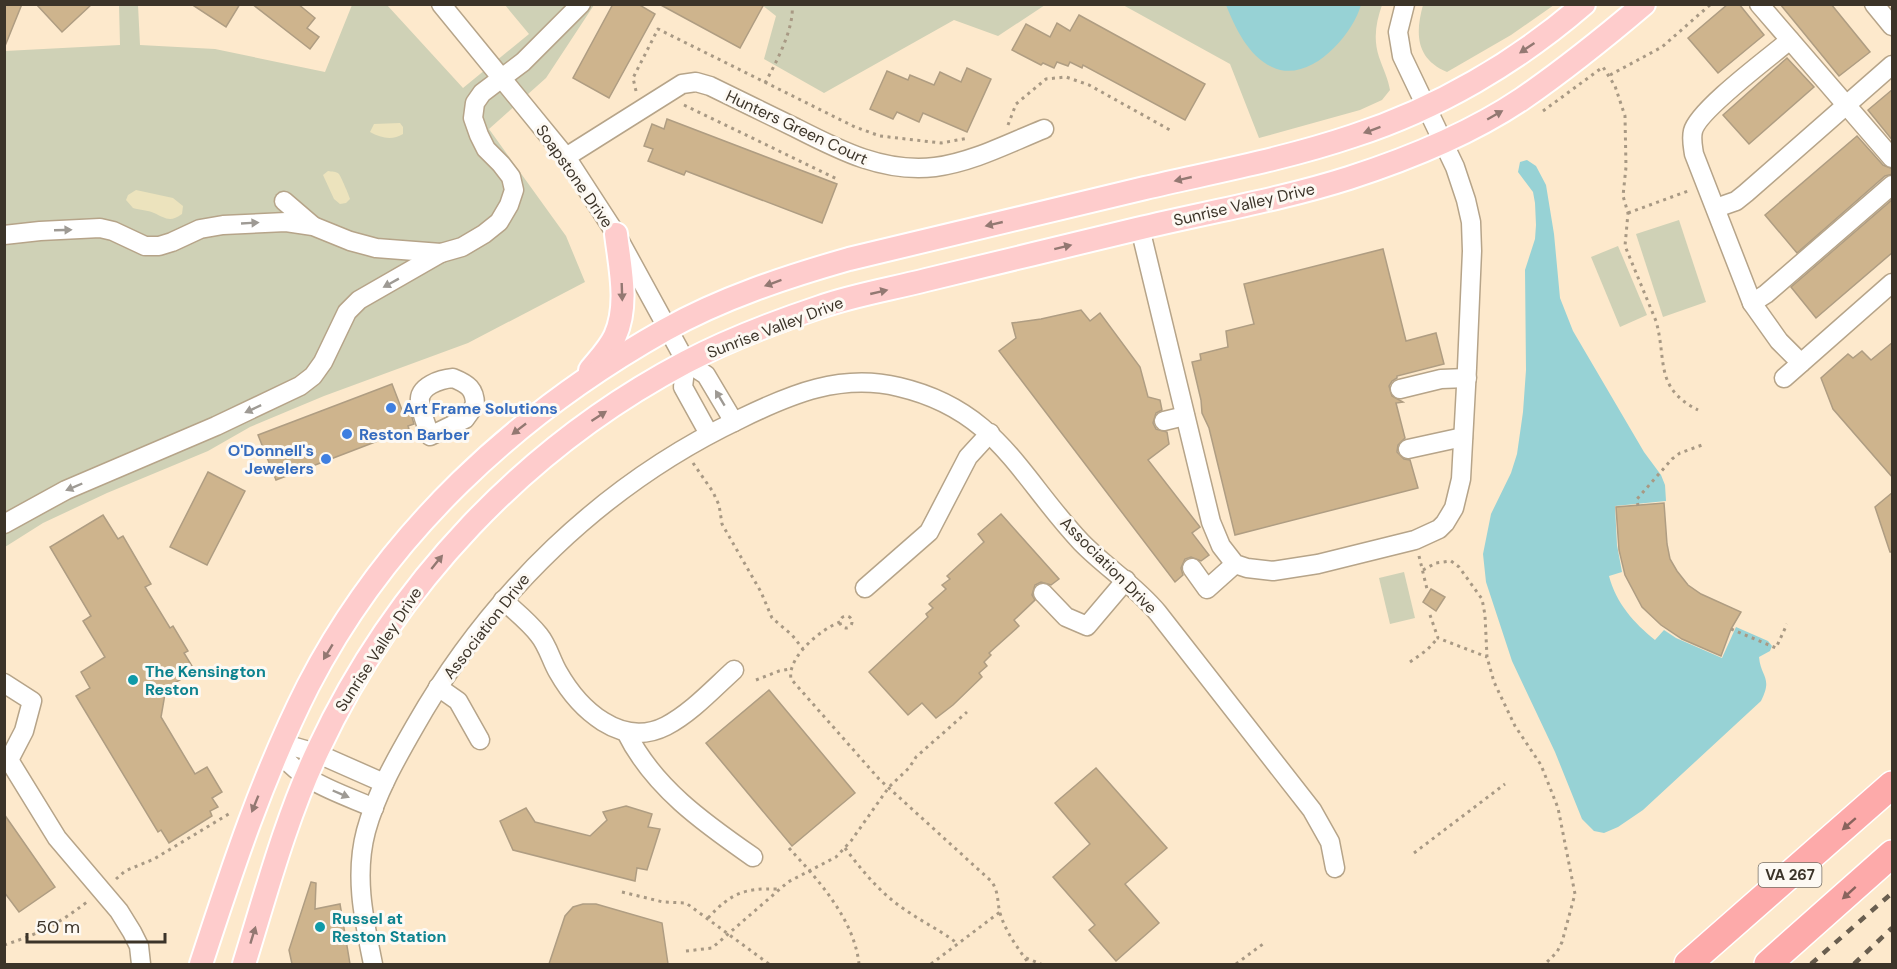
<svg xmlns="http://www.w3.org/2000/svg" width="1897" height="969" font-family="'DM Sans',sans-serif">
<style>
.green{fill:#cfd1b6}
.sand{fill:#ece3bd}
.water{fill:#97d2d5}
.building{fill:#ceb48d;stroke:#af9d82;stroke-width:1.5}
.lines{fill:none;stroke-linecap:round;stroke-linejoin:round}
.minor-casing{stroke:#b6a489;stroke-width:21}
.major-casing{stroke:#fff;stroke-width:26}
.highway-casing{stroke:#fff;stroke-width:30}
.path{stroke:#a89984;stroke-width:3;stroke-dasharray:3 4.5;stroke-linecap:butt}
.minor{stroke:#fff;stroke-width:18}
.major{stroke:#fecccc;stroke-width:22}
.highway{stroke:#fdaaaa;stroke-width:27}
.rail{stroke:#695e4f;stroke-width:4.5;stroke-dasharray:8 8;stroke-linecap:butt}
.oneway{fill:#937872}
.oneway2{fill:#9e9a94}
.oneway3{fill:#89635d}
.shop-dot{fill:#3f7fe0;stroke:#fdf9f3;stroke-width:2}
.culture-dot{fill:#0f9aa8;stroke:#fdf9f3;stroke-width:2}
.labels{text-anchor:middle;stroke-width:6;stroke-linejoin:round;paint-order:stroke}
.shield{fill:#fdf9f3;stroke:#766f66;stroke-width:1.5}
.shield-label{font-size:15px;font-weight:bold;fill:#3c3429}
.street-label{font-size:16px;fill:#3c3429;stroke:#fdf9f3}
.shop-label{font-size:16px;font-weight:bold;fill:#366cbe;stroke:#fdf9f3;text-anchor:start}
.culture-label{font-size:16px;font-weight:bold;fill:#0d838f;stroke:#fdf9f3;text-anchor:start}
</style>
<rect width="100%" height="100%" fill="#fde9cc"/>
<g class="green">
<path d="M119 5H138L140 45 215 49 325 72 352 5H387L463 88 529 34 505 5H594L546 78 489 129 566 236 585 282 468 343 324 396 250 427 208 451 107 493 43 523 5 547V51L120 45Z"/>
<path d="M762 5H1045L998 36 954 20 824 93 764 59 776 16Z"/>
<path d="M1123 5H1382C1376 22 1373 39 1379 57 1383 69 1388 78 1390 90L1382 100 1360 110 1259 138 1230 64Z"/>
<path d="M1423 5V4L1554 5 1511 35 1447 72C1416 59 1415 34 1423 5Z"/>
<path d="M1679 220 1706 302 1663 317 1636 234Z"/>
<path d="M1618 246 1647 315 1620 327 1591 257Z"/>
<path d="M1404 572 1415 618 1390 624 1379 578Z"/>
</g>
<g class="sand">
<path d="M400 123 403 127V134C392 141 381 138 370 132L374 124Z"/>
<path d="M328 171C332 172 336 171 339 174 341 177 349 195 350 199L346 203 340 204 334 199 323 175Z"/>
<path d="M136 190 173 198 183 206 182 214C170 223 165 218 154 213 148 210 140 210 133 208L126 200 128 195Z"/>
</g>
<g class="water">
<path d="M1226 5H1361C1352 36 1309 85 1272 67 1248 56 1235 27 1226 5Z"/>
<path d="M1527 160 1536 166 1546 185 1554 234 1560 298 1573 331 1644 452 1661 475 1665 485 1666 501 1615 506 1617 545 1622 572 1609 576C1616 603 1634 623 1655 640L1664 630 1676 638 1722 658 1736 627 1768 641 1772 646 1770 651 1759 657C1761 678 1773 677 1761 701L1643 810 1618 827 1604 833 1594 831 1582 819 1555 752 1512 661 1486 582 1483 554 1491 514 1511 473 1517 454 1523 412 1526 370 1525 270 1535 239 1536 225 1535 203 1533 192 1518 172 1520 162Z"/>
</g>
<g class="building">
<path d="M4 4H22L5 46H4Z"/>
<path d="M36 4H92L62 32Z"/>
<path d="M191 4H240L226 27Z"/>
<path d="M252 4H298L315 18 307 28 319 37 310 49Z"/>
<path d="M613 4H638L655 14 609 98 573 78Z"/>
<path d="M659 4H764L740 48Z"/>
<path d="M1728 4H1739L1764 35 1718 73 1688 38Z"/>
<path d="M1780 4H1831L1870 52 1839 76Z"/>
<path d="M1079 15 1205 84 1185 120 1083 65 1082 68 1070 62 1068 66 1057 62 1054 68 1043 63 1041 65 1012 50 1026 24 1050 37 1057 23 1070 31Z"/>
<path d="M1787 58 1814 87 1749 144 1723 115Z"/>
<path d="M967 68 991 79 967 132 923 113 919 122 897 112 893 119 870 109 887 71 908 80 910 75 934 85 940 72 961 82Z"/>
<path d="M1893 89V141L1868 110Z"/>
<path d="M667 119 837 184 822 223 686 171 684 175 648 161 653 149 644 146 652 124 664 129Z"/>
<path d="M1857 136 1883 165 1893 169V174L1885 176 1797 253 1765 215Z"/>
<path d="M1893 199V252L1816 318 1791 287Z"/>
<path d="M1383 249 1406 341 1436 333 1444 364 1397 376V378L1392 381 1389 386 1392 396 1403 402 1396 403 1405 438 1398 445 1397 452 1404 459 1410 460 1418 488 1235 535 1209 428 1202 413 1201 400 1192 362 1201 360 1200 354 1228 347 1226 331 1254 324 1244 284Z"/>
<path d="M1081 310 1090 321 1100 313 1140 367 1148 397 1160 400 1162 410 1156 413 1153 423 1156 429 1167 432 1169 444 1148 460 1200 527 1192 533 1209 555 1201 561 1191 557 1185 559 1181 568 1183 575 1175 582 999 351 1016 338 1012 323 1041 319Z"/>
<path d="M1893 342V478L1833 409 1821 378 1848 354 1853 358 1862 351 1871 360Z"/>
<path d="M392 384 402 410 409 407 414 424 408 426 409 429 276 480 258 435Z"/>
<path d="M208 472 245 491 207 565 170 547Z"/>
<path d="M1893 492V552H1890L1875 507Z"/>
<path d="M1664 503 1667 544 1670 559 1677 571 1688 585 1701 594 1741 612 1731 629 1721 656 1682 639 1661 625 1642 607 1625 575 1619 550 1616 507Z"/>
<path d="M1001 514 1059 579 1051 585 1041 582 1035 585 1032 595 1035 600 1014 620 1019 626 989 653 991 655 984 662 987 666 979 673 982 677 953 705 936 718 922 703 908 715 869 672 928 617 926 614 933 608 929 604 946 589 942 585 950 579 947 576 984 542 978 534Z"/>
<path d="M103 515 118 539 123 536 151 584 145 587 170 628 173 626 188 651 184 653 195 671 166 688 161 717 195 774 207 767 222 792 212 798 218 807 210 811 212 816 169 843 161 830 158 832 76 696 90 688 81 672 105 657 83 621 91 616 50 547Z"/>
<path d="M1431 589 1445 597 1436 611 1423 602Z"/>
<path d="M769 690 855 793 792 846 706 743Z"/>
<path d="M1096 768 1167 848 1125 884 1159 923 1116 961 1089 930 1095 925 1053 877 1090 844 1055 803Z"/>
<path d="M626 806 652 814 648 827 660 829 647 870 637 868 635 881 513 850 500 821 526 808 535 822 590 836 607 820 603 812Z"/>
<path d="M4 814 55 887 19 912 4 892Z"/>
<path d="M311 882 316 883 315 909 340 904 350 964H292L289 950Z"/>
<path d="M583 904H596L662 923 668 964H549L565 916 573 907Z"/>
</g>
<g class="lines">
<defs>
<g id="minor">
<path d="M441 4 566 157 616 234 686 362 706 375 734 422"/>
<path d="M1759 4 1892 158"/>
<path d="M1874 4 1892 26"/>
<path d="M1790 40C1770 57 1698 110 1693 131 1691 139 1693 147 1694 154L1752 303 1779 341 1801 363"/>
<path d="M566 157 682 84 696 82 710 86C739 100 767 114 796 128 841 151 884 173 935 167 973 162 1009 143 1044 129"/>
<path d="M284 201 312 225"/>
<path d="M1716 208 1736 201 1746 193 1892 65"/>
<path d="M1140 228 1211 522 1221 546 1235 564 1247 568 1273 571 1318 564 1415 540 1439 529 1445 523 1454 508 1461 479 1467 368 1472 251 1471 222 1466 200 1455 167 1402 56 1398 32 1405 4"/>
<path d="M4 235 40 231 100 228 113 231 145 246H159L172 242 200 229 223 225 286 222 313 226 350 241 376 248 441 253"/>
<path d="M1752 303 1766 294 1892 185"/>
<path d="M686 362 683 387 709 434"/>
<path d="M453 378C468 384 475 389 475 405L465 419 430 436C427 426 421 413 420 402 418 386 441 379 453 378Z"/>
<path d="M1784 378 1892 283"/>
<path d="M1400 389 1441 379 1467 378"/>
<path d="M1164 421 1185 416"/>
<path d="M1408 449 1463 437"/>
<path d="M4 524 66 490 216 426 300 386 313 376 323 362 347 312 359 300 441 253 462 247 484 234 499 222 509 205 514 190 511 177 501 164 486 149 479 135 473 118 475 103 482 93 523 62 581 4"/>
<path d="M1192 568 1207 589 1235 564"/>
<path d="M865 588 929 532 968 457 990 433"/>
<path d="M1043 593 1066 617 1087 626 1126 580"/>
<path d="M503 600C515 611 529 622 539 635 548 646 551 660 558 672 579 709 621 749 666 726 691 713 713 689 734 670"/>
<path d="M4 683 32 701 24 731 9 760"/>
<path d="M438 687 458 701 480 740"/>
<path d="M626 732C653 787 704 823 753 857"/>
<path d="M4 758 9 760 57 838 119 911 132 932 139 946 141 964"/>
<path d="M374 808C340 793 300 782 278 750L295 747 316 753 384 783"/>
<path d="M373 964C364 920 354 876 366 831 376 794 396 759 415 726 490 594 603 484 740 419 791 394 841 373 899 387 997 410 1019 476 1081 542 1105 567 1135 585 1158 613L1312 810 1330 842 1335 868"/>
</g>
<g id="major">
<path d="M590 370C598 360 609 349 615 336 629 305 620 267 616 234"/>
<path d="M201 964C232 869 263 775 308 686 387 533 516 414 665 330 722 298 786 277 849 259 948 235 1047 212 1145 188 1214 172 1285 159 1353 136 1437 109 1517 62 1584 4"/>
<path d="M244 964C266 893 286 818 318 750 395 585 525 447 686 362 728 340 775 322 820 307 854 295 891 289 926 280 996 263 1067 246 1137 229 1207 212 1280 200 1349 178 1408 159 1470 134 1522 99 1564 70 1604 38 1644 4"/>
</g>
<g id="highway">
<path d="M1688 964 1892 785"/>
<path d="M1768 964 1892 854"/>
</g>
</defs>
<use href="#minor" class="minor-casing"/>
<use href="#major" class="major-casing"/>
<use href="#highway" class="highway-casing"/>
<g class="path">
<path d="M1610 75 1662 47 1711 4"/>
<path d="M765 83C776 63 795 27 792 4"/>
<path d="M636 91 633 78 658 29 855 127 880 136 941 143 969 138"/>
<path d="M684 105 839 180"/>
<path d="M1543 111 1603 67 1615 86 1625 116 1626 167 1623 196 1628 213 1625 246 1656 321C1667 360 1654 388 1698 410"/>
<path d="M1008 125 1016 104 1046 79 1066 77 1089 85 1170 130"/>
<path d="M1628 213 1688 191"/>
<path d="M693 463 713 492 719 505 722 524 761 592 772 618 792 635 803 649"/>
<path d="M1638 506 1637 499 1672 459 1680 453 1702 445"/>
<path d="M1419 556 1427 589"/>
<path d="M1423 570 1436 563 1451 561 1459 567 1482 599 1485 615 1487 657 1494 682 1515 726 1541 765 1558 808 1575 894 1562 942 1557 952 1545 964"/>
<path d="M1430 615 1438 638 1487 657"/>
<circle cx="846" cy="622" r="6"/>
<path d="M840 622C821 629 787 657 791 679L879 779 991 881C999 891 997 902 1000 913 1006 933 1018 948 1029 964"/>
<path d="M1731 629 1776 648 1787 624"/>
<path d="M1410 662 1427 650 1438 638"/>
<path d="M756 680 779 671 790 669"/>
<path d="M789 848C819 881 854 919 859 964"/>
<path d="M845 848C863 872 882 895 907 911 924 923 942 931 958 944"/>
<path d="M1414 853 1505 784"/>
<path d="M116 879 125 871 154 859 232 812"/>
<path d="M622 892 663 902 686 903 769 964"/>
<path d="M708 918C731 893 744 888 778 889"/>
<path d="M4 945C39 934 58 924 87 902"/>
<path d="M686 951 712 948 788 882 836 857 851 841 889 787 909 768 916 757 967 712"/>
<path d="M1026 958 1041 964"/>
<path d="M931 964 1000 912"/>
<path d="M1236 964 1263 944"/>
</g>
<use href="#minor" class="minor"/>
<use href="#major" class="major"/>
<use href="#highway" class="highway"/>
<g class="rail">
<path d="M1811 964 1892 893"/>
<path d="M1854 964 1892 928"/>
</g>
</g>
<defs><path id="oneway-solid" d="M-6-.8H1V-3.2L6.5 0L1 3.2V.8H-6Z" transform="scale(1.5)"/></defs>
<g class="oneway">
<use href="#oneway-solid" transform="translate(1527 48) rotate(146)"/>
<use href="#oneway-solid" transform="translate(1495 115) rotate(-30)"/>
<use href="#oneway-solid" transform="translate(1372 130) rotate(160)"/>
<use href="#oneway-solid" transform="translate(1183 179) rotate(167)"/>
<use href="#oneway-solid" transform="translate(994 224) rotate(167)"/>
<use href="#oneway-solid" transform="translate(1063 247) rotate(-14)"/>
<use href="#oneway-solid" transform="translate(773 283) rotate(160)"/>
<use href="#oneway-solid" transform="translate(622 292) rotate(88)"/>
<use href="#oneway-solid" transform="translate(879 292) rotate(-13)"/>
<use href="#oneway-solid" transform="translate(599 416) rotate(-33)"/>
<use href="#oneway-solid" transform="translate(519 429) rotate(142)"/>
<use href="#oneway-solid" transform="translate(437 562) rotate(-51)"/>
<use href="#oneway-solid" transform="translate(328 652) rotate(121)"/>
<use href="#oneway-solid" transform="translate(255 804) rotate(112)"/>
<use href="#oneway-solid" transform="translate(253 935) rotate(-73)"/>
</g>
<g class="oneway2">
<use href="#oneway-solid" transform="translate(250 223) rotate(-3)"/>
<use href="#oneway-solid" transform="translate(63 230) rotate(-2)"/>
<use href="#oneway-solid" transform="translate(391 283) rotate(151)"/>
<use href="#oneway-solid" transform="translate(720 398) rotate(-121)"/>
<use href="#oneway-solid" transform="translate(253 409) rotate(155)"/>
<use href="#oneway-solid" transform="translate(74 487) rotate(157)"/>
<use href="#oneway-solid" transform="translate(341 794) rotate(23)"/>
</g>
<g class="oneway3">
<use href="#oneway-solid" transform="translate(1849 824) rotate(139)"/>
<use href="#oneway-solid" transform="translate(1849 893) rotate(138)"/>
</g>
<g class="shop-dot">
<circle cx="391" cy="408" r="6"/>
<circle cx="347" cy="434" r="6"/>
<circle cx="326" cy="459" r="6"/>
</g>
<g class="culture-dot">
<circle cx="133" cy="680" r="6"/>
<circle cx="320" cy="927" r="6"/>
</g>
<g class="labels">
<rect class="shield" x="1758.5" y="863" width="63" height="24" rx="4.5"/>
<g class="shield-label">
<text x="1790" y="880">VA 267</text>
</g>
<g class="street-label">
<text transform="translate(797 127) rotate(25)" y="6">Hunters Green Court</text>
<text transform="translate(575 176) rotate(55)" y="6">Soapstone Drive</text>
<text transform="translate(1244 204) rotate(-13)" y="6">Sunrise Valley Drive</text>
<text transform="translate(775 327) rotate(-21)" y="6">Sunrise Valley Drive</text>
<text transform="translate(1109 565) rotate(45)" y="6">Association Drive</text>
<text transform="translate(486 626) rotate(-52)" y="6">Association Drive</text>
<text transform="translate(378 649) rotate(-57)" y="6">Sunrise Valley Drive</text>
</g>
<g class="shop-label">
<text x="403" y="414">Art Frame Solutions</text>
<text x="359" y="440">Reston Barber</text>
<text x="314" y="456" text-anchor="end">O'Donnell's<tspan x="314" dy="18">Jewelers</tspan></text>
</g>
<g class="culture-label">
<text x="145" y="677">The Kensington<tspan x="145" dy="18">Reston</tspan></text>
<text x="332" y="924">Russel at<tspan x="332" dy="18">Reston Station</tspan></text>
</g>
</g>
<rect width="1897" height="969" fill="none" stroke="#3c3429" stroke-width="12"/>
<path d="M27 933v9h138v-9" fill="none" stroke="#3c3429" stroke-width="3"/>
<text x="36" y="933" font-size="18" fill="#3c3429" stroke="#fdf9f3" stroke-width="4.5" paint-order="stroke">50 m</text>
</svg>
